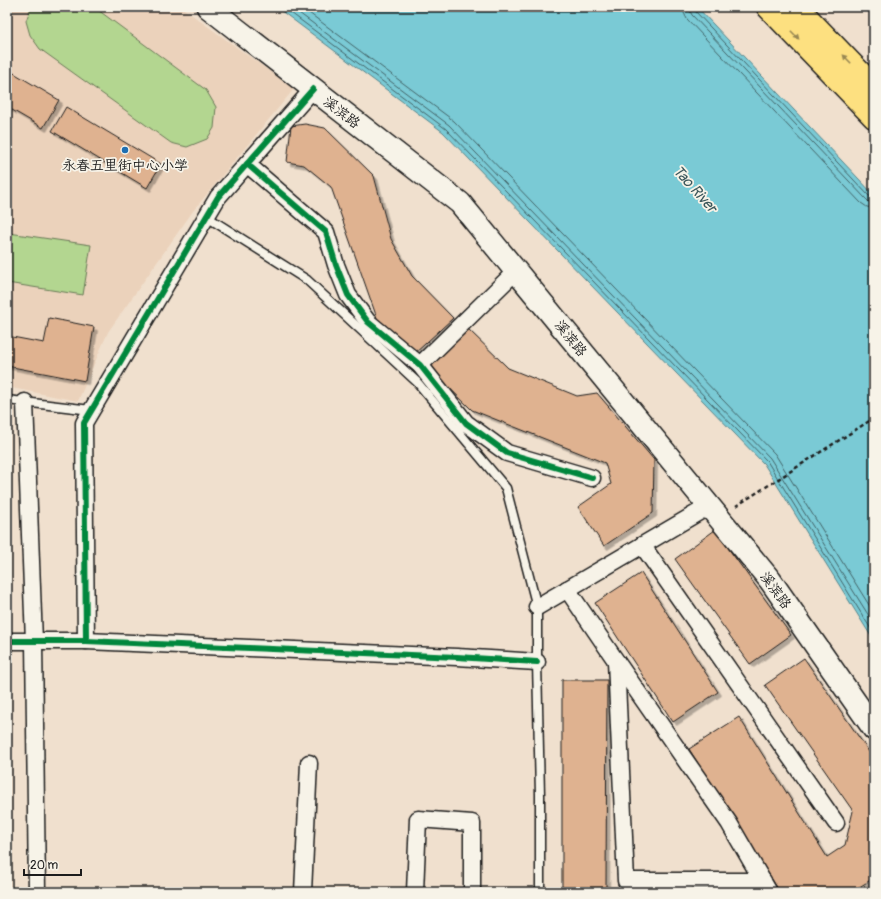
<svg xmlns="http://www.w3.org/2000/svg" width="881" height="899" font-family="Pangolin,'LXGW WenKai TC',sans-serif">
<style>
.built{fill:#ebd2bb}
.green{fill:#b3d690;stroke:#687956}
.water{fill:#7acad5;stroke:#54848b}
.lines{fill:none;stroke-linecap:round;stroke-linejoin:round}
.shore{stroke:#426266;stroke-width:1}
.building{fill:#dfb290;stroke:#1c1c1c;filter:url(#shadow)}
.service-casing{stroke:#1c1c1c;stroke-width:11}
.minor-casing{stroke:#1c1c1c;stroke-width:19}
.secondary-casing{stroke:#1c1c1c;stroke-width:25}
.primary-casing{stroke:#1c1c1c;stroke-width:25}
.path{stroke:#1c1c1c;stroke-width:2.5;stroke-dasharray:4 3;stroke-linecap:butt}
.service{stroke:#f7f3e8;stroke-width:8}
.minor{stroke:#f7f3e8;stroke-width:16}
.secondary{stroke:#f7f3e8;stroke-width:22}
.primary{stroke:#fde080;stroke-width:22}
.cycleway-casing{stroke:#f7f3e8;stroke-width:8}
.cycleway{stroke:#00873e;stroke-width:6}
.oneway{fill:#988853}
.poi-dot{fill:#1f6fb2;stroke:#f7f3e8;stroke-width:1.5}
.labels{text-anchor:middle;stroke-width:3.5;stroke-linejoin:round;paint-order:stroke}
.street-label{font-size:14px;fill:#1c1c1c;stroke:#f7f3e8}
.poi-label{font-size:14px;fill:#1c1c1c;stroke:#f7f3e8}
.water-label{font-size:15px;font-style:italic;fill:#3d595d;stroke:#f7f3e8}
</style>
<defs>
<filter id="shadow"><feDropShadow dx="3.5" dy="3.5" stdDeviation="0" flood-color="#0004"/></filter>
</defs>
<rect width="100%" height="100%" fill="#f0e0ce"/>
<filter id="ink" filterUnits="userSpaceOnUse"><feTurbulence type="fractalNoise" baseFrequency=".025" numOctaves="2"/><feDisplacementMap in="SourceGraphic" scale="8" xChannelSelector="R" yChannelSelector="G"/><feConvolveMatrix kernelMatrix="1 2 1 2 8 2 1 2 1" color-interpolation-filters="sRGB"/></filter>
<g filter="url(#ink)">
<path class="built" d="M7 7H181L294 89 193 211 108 332 78 401 7 387Z"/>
<g class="green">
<path d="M31 7H94L206 90 216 107 214 128 207 139 187 147 171 143 40 49 30 35 26 21Z"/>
<path d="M9 233 91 245 83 295 7 283V243Z"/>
</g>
<path class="water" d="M276 7H697L874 195V641L764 464 443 132Z"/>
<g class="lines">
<g class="shore">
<path d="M283 7 446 129 767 461 874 634"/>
<path d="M291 7 449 125 770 458 874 624"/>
<path d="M301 7 454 121 775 454 874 613"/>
<path d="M683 7 684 13 687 19 861 203 867 207 874 208"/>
<path d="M689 7 690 11 692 15 866 199 869 202H874"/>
<path d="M694 7 695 11 869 196 874 197"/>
</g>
</g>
<g class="building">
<path d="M7 69 59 100 43 128 7 107Z"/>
<path d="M66 107 161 164 147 188 52 131Z"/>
<path d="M305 124 325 128 374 176 391 239 412 276 453 318 413 355 377 318 331 187 304 165 287 162 291 126Z"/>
<path d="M49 318 94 327 85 381 7 366V336L44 343Z"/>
<path d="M466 327 508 368 577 396 597 393 654 460 653 513 604 546 578 507 611 484 605 463 472 410 427 366Z"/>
<path d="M715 530 791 635 750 664 675 559Z"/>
<path d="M641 573 718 692 673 722 595 603Z"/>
<path d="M804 658 874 759V878L851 892H780L689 749 739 717 827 857 845 845 853 811 765 685Z"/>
<path d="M562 680H607L606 889 748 890V892H562Z"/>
</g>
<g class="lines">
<defs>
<g id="service">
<path d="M207 217 307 280 417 382 506 488 537 607V662L540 795V892"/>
<path d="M7 400 91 410"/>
</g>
<g id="minor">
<path d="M247 164 326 232 336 265 348 295 368 322 420 365 466 423 507 453 592 478"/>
<path d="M420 365 516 271"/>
<path d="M25 402 34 641 37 892"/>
<path d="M642 545 836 823"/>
<path d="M567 589 612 655 729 823 769 892"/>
<path d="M537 607 709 506"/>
<path d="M7 641H86L457 657 537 662"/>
<path d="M86 641 84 423 218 197 313 89"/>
<path d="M616 661 626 881H763"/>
<path d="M303 892 309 763"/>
<path d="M415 892 418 819 472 823V892"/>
</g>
<path id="secondary" d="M208 7 460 203 770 580 874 729"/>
<g id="primary">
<path d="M768 7 874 117"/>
<path d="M797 7 874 87"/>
</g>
</defs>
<use href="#service" class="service-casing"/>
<use href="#minor" class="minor-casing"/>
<use href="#secondary" class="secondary-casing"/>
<use href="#primary" class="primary-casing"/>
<path class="path" d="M736 506 874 418"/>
<use href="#service" class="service"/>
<use href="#minor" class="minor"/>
<use href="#secondary" class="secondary"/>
<use href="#primary" class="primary"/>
<defs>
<g id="cycleway">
<path d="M247 164 326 232 336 265 348 295 368 322 420 365 466 423 507 453 592 478"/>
<path d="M7 641H86L457 657 537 662"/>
<path d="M86 641 84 423 218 197 313 89"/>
</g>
</defs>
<use href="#cycleway" class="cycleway-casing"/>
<use href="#cycleway" class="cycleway"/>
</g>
<defs><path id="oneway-solid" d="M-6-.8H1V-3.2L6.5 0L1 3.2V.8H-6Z"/></defs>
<g class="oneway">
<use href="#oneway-solid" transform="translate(795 35) rotate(46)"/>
<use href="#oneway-solid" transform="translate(847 59) rotate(-134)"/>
</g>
</g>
<circle class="poi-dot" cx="125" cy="150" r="4"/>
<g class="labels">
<g class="street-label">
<text transform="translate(342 112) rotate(38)" y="5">溪滨路</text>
<text transform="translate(571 338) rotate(51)" y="5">溪滨路</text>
<text transform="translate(776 590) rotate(54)" y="5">溪滨路</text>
</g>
<g class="poi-label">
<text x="125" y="170">永春五里街中心小学</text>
</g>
<g class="water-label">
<text transform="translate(695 189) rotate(48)" y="5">Tao River</text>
</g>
</g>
<rect width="881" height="899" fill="none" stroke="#f7f3e8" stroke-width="24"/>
<rect x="12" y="12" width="857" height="875" fill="none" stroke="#1c1c1c" stroke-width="1.5" filter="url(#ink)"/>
<path d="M24 869v6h57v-6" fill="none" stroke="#1c1c1c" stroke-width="2"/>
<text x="30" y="869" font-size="12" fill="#1c1c1c" stroke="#f7f3e8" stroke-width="3" paint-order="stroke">20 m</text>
</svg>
